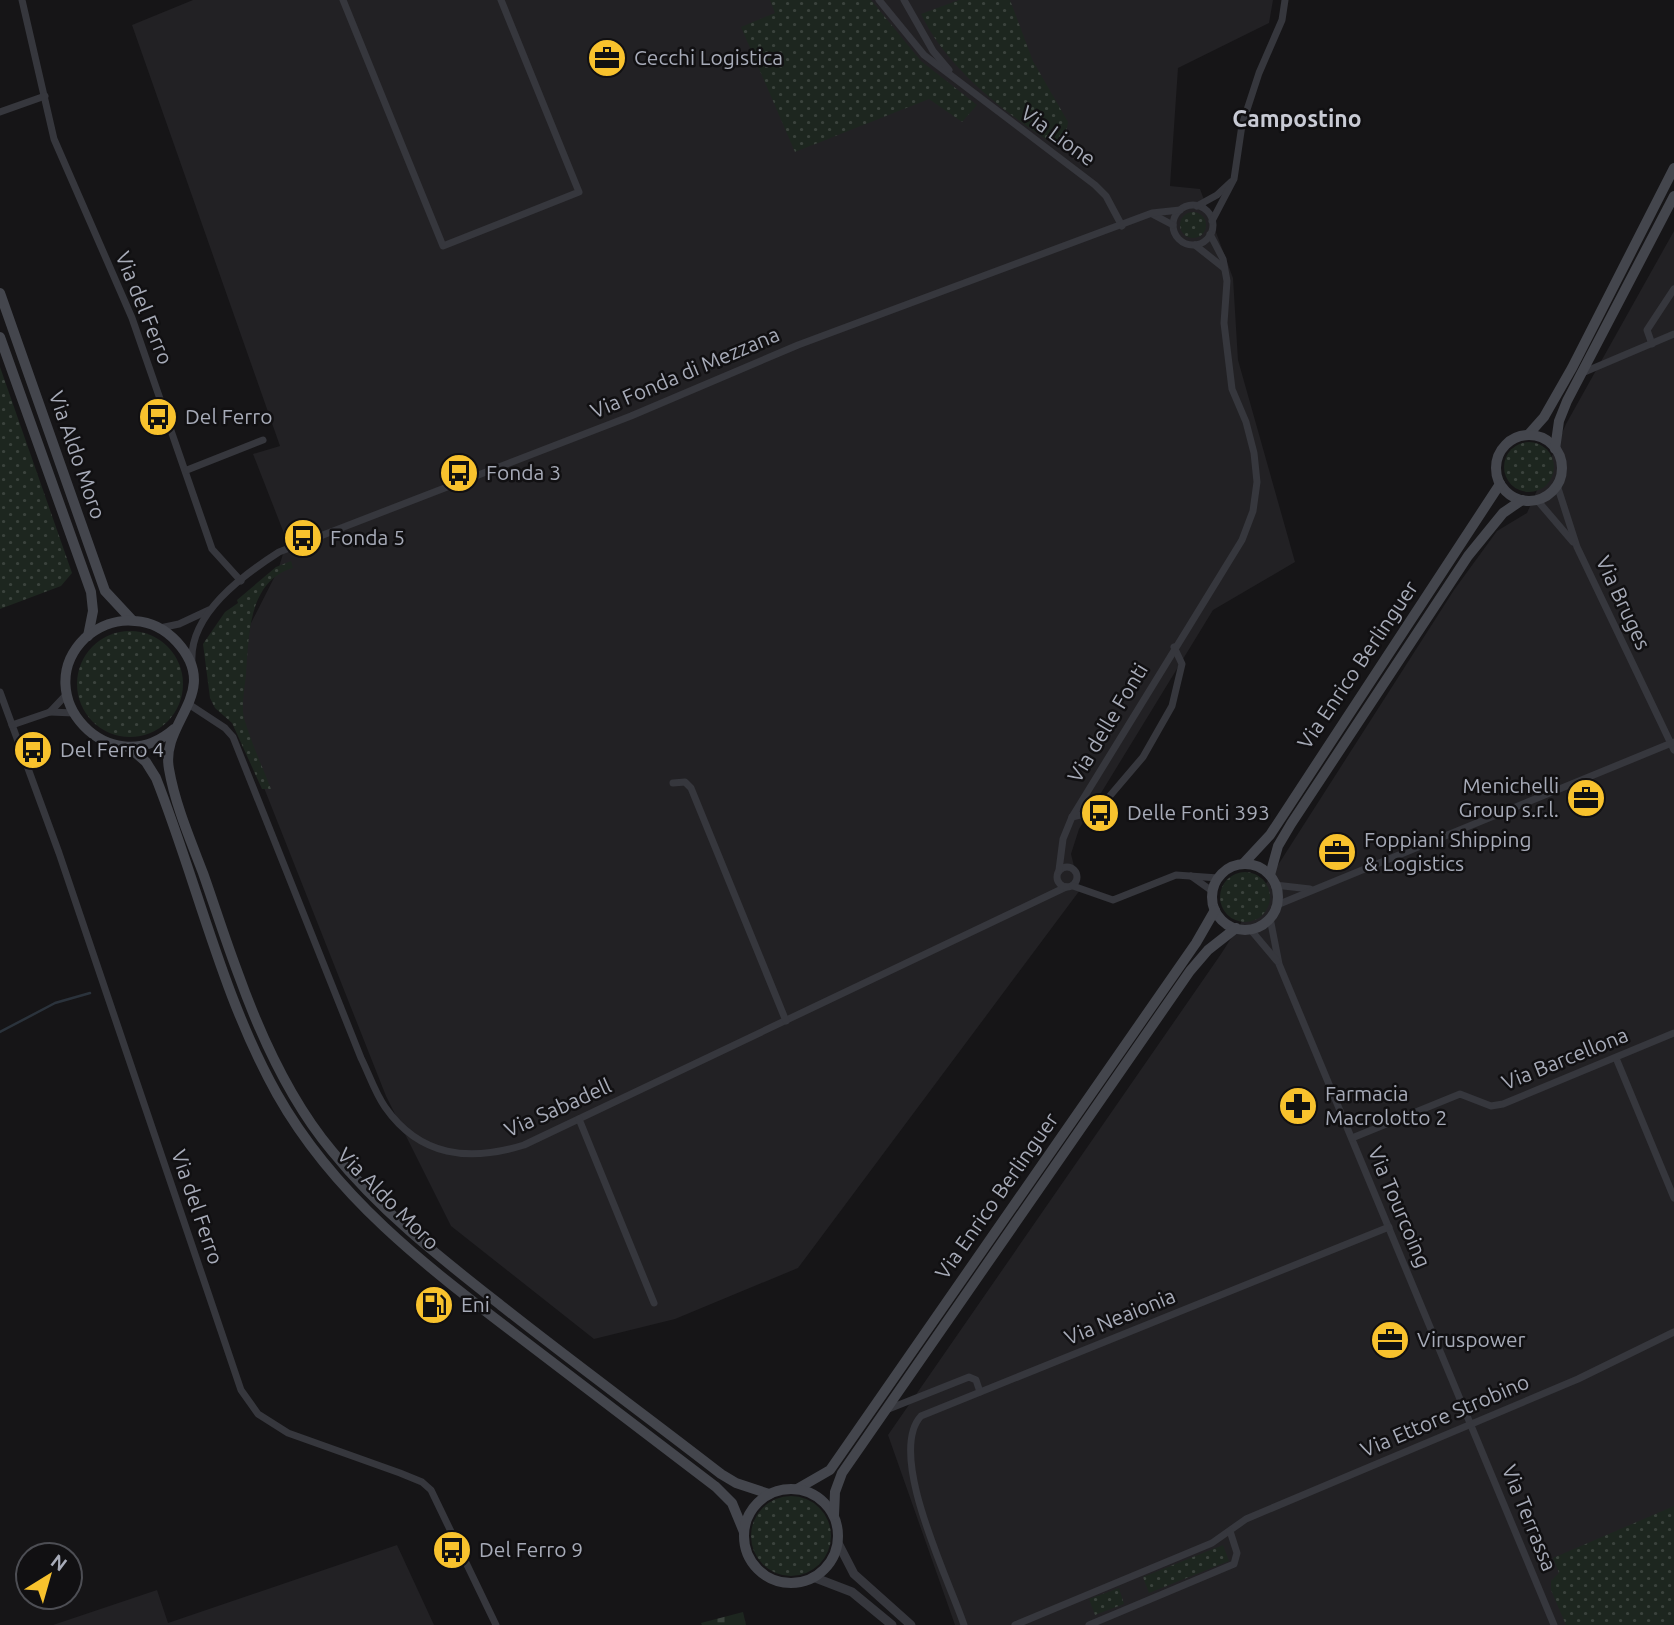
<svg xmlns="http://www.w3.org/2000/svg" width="1674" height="1625" font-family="Ubuntu,sans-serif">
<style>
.built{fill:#222124}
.grass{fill:url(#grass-dots)}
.cemetery{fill:url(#cemetery-stones)}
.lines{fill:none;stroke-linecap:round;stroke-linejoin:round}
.stream{stroke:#2b333c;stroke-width:2.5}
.minor{stroke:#36373d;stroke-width:7}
.tertiary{stroke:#36373d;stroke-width:9}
.secondary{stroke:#44464d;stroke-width:10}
.labels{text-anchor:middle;stroke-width:5;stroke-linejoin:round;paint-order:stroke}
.poi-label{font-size:21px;fill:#a7abb8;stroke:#111012;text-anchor:start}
.street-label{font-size:21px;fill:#a7abb8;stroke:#111012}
.neighbourhood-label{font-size:23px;font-weight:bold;fill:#c8cad4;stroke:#111012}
</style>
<defs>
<pattern id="grass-dots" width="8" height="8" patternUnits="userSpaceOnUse" patternTransform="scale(1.75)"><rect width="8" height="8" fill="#1d261f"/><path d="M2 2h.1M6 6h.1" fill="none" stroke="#3b433d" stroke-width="1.8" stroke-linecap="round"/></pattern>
<pattern id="cemetery-stones" width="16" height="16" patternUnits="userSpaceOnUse" patternTransform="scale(1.75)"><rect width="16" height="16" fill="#1d261f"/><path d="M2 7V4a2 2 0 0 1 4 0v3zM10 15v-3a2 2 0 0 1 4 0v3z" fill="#3b433d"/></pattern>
</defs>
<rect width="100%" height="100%" fill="#161517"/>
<g class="built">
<path d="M193 0H1273L1269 23 1178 68 1170 186 1200 189 1233 278 1238 360 1295 562 1213 610 1079 829 1071 854 1080 890 798 1268 675 1319 594 1339 451 1226 386 1096 238 722 250 625 278 570 287 541 253 454 280 446 132 25Z"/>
<path d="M1674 231V1625H955L888 1435 1221 954 1454 590 1497 531 1527 513 1566 424Z"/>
<path d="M397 1545 434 1625H53L157 1590 168 1623Z"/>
</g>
<g class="grass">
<path d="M770 0H871L921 61 977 105 962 122 929 99 795 152 741 27 775 13Z"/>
<path d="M959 0H1010L1033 61 1068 122 1063 150C1010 117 949 72 921 14Z"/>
<circle cx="1193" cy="225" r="13"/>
<path d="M0 367 72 573 61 586 0 609Z"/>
<circle cx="1529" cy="467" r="25"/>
<path d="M291 561 293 568C248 581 249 635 246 674 245 687 241 705 244 718 251 742 262 766 271 789H262L232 723 215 708 210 698 203 644 225 612 238 603 237 600 276 567Z"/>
<circle cx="130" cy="684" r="53"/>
<circle cx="1245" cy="897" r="25"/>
<circle cx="791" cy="1536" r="40"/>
<path d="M1674 1506V1625H1566L1551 1590V1581L1559 1573 1553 1558Z"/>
<path d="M1223 1545 1229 1561 1149 1593 1143 1577Z"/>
<path d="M1119 1588 1124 1604 1095 1615 1089 1599Z"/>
</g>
<path class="cemetery" d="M743 1612 746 1625H702L701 1623Z"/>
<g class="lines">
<path class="stream" d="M0 1032 55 1003 90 993"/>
<g class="minor">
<path d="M22 0 54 139 132 318 212 549 241 581"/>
<path d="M343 0 443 246 579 192 501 0"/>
<path d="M879 0 924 55 1095 185 1106 196 1122 226"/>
<path d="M904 0 933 51 949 70"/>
<path d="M0 112 45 96"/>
<circle cx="1193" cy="225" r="20"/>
<path d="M1197 206 1217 195 1231 182"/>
<path d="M1152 214 1173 225"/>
<path d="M1212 221 1234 179 1242 125 1259 73 1282 20 1285 0"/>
<path d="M1195 245 1224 268"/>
<path d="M1652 344 1647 330 1674 289"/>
<path d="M1582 373 1674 334"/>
<path d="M187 470 263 440"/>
<path d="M1557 485 1577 547 1674 750"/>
<path d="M1537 500 1573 542"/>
<path d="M160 628 179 624 209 610"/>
<path d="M192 662C189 614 243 575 279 552L631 416 798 345 1152 213 1180 210"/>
<path d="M0 692 59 853 241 1390 258 1414 288 1433 400 1473 422 1482 431 1490 496 1625"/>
<path d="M190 705 225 728 233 737 361 1058C369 1074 375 1093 385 1107 420 1157 469 1162 524 1145L1066 887"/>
<path d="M50 712 74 713"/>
<path d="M12 725 50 712 67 694"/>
<path d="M673 783 685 782 691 788 786 1021"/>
<path d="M1072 817 1097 811 1143 757 1172 706 1182 664 1174 647"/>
<circle cx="1067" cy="877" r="10"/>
<path d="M1059 870 1063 839 1072 817 1242 540 1253 511 1257 482 1254 453 1246 422 1232 389 1224 323 1227 281 1223 259 1210 234"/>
<path d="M1191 876 1212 891"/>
<path d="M1275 885 1310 889"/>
<path d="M1073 886 1113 900 1176 875 1218 878"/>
<path d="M1277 905 1674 742"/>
<path d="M1270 918 1279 964 1554 1625"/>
<path d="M1250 929 1277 961"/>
<path d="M1616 1058 1674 1198"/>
<path d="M579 1119 654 1303"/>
<path d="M1352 1138 1460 1094 1491 1106 1503 1104 1674 1033"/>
<path d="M886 1410 969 1377 976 1380 980 1392"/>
<path d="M964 1625C949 1580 886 1454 921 1416L1389 1227"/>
<path d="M1015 1625 1212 1543 1246 1519 1578 1379 1674 1332"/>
<path d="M1089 1625 1234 1564 1237 1553 1230 1531"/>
</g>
<g class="tertiary">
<path d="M838 1543 854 1574 911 1625"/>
<path d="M813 1577 852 1592 892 1625"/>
</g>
<g class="secondary">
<path d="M0 293 105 591 132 620"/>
<path d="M0 337 91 592 93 611 88 636"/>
<path d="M1528 435 1544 417 1572 368 1674 168"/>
<circle cx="1529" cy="468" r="33"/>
<path d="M1555 449 1559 421 1567 401 1674 196"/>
<path d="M174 729C110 785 27 695 85 638 99 626 117 619 135 621 152 622 166 630 177 642 223 693 160 721 169 769 175 804 190 839 203 873 215 907 226 942 239 976 261 1037 290 1101 332 1151 382 1213 442 1259 503 1307 575 1364 649 1418 721 1474L736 1483 769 1494"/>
<path d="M129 747 146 762 156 778C197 882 222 996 277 1094 335 1197 426 1266 518 1336 584 1387 650 1437 716 1487L732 1503 744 1532"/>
<path d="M1243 864 1270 835 1500 484"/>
<circle cx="1245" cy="897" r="33"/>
<path d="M1270 875 1278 846 1291 824 1468 556 1503 513 1522 500"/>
<path d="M797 1489 830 1470 1196 943 1215 910"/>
<circle cx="791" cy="1536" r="47"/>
<path d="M834 1515 835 1492 842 1473 1190 971 1208 950 1236 928"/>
</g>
</g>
<defs>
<symbol id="office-disc" viewBox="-11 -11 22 22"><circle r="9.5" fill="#f8c22d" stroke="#111012"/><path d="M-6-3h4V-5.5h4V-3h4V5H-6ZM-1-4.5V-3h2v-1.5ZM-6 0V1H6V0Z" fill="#111"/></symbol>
<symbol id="bus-disc" viewBox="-11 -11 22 22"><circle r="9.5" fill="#f8c22d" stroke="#111012"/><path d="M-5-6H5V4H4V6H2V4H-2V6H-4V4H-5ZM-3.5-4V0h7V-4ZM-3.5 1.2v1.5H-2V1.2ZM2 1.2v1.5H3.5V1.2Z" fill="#111"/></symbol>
<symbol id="pharmacy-disc" viewBox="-11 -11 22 22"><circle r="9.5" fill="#f8c22d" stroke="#111012"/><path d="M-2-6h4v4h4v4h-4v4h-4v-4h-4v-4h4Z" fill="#111"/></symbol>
<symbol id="fuel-disc" viewBox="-11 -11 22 22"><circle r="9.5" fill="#f8c22d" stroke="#111012"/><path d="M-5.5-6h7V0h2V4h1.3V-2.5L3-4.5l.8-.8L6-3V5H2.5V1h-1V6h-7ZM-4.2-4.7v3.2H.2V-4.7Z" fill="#111"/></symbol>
</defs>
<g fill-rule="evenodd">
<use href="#office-disc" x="585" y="36" width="44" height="44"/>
<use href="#bus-disc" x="136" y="395" width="44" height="44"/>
<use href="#bus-disc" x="437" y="451" width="44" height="44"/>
<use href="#bus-disc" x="281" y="516" width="44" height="44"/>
<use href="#bus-disc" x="11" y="728" width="44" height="44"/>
<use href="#office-disc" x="1564" y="776" width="44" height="44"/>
<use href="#bus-disc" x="1078" y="791" width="44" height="44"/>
<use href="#office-disc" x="1315" y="830" width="44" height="44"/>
<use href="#pharmacy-disc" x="1276" y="1084" width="44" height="44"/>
<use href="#fuel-disc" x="412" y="1283" width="44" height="44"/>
<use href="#office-disc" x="1368" y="1318" width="44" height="44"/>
<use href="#bus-disc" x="430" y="1528" width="44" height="44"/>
</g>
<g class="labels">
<g class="poi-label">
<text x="634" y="65">Cecchi Logistica</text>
<text x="185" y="424">Del Ferro</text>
<text x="486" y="480">Fonda 3</text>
<text x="330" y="545">Fonda 5</text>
<text x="60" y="757">Del Ferro 4</text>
<text x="1559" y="793" text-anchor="end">Menichelli<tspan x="1559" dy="24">Group s.r.l.</tspan></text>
<text x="1127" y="820">Delle Fonti 393</text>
<text x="1364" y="847">Foppiani Shipping<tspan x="1364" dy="24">&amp; Logistics</tspan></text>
<text x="1325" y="1101">Farmacia<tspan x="1325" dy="24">Macrolotto 2</tspan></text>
<text x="461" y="1312">Eni</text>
<text x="1417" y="1347">Viruspower</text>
<text x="479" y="1557">Del Ferro 9</text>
</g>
<g class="street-label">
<text transform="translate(1058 136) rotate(36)" y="7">Via Lione</text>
<text transform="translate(144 308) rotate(68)" y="7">Via del Ferro</text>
<text transform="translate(685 373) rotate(-23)" y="7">Via Fonda di Mezzana</text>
<text transform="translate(77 455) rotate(71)" y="7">Via Aldo Moro</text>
<text transform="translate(1623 603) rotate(65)" y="7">Via Bruges</text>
<text transform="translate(1358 665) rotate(-56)" y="7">Via Enrico Berlinguer</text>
<text transform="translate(1108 723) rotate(-59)" y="7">Via delle Fonti</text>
<text transform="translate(1565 1059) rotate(-22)" y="7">Via Barcellona</text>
<text transform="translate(558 1108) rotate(-24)" y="7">Via Sabadell</text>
<text transform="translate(997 1196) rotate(-55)" y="7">Via Enrico Berlinguer</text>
<text transform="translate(388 1199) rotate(45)" y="7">Via Aldo Moro</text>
<text transform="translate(197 1207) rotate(71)" y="7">Via del Ferro</text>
<text transform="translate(1399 1207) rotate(67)" y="7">Via Tourcoing</text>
<text transform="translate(1120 1317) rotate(-22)" y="7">Via Neaionia</text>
<text transform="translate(1445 1416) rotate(-23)" y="7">Via Ettore Strobino</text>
<text transform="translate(1529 1518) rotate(68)" y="7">Via Terrassa</text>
</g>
<g class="neighbourhood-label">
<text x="1297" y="127">Campostino</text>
</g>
</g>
<g transform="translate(49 1576) rotate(37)"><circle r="33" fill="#111012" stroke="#4d4e54" stroke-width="2"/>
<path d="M0-5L12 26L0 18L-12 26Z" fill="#f8c22d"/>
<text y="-10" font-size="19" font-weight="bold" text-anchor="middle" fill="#a7abb8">N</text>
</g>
</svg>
